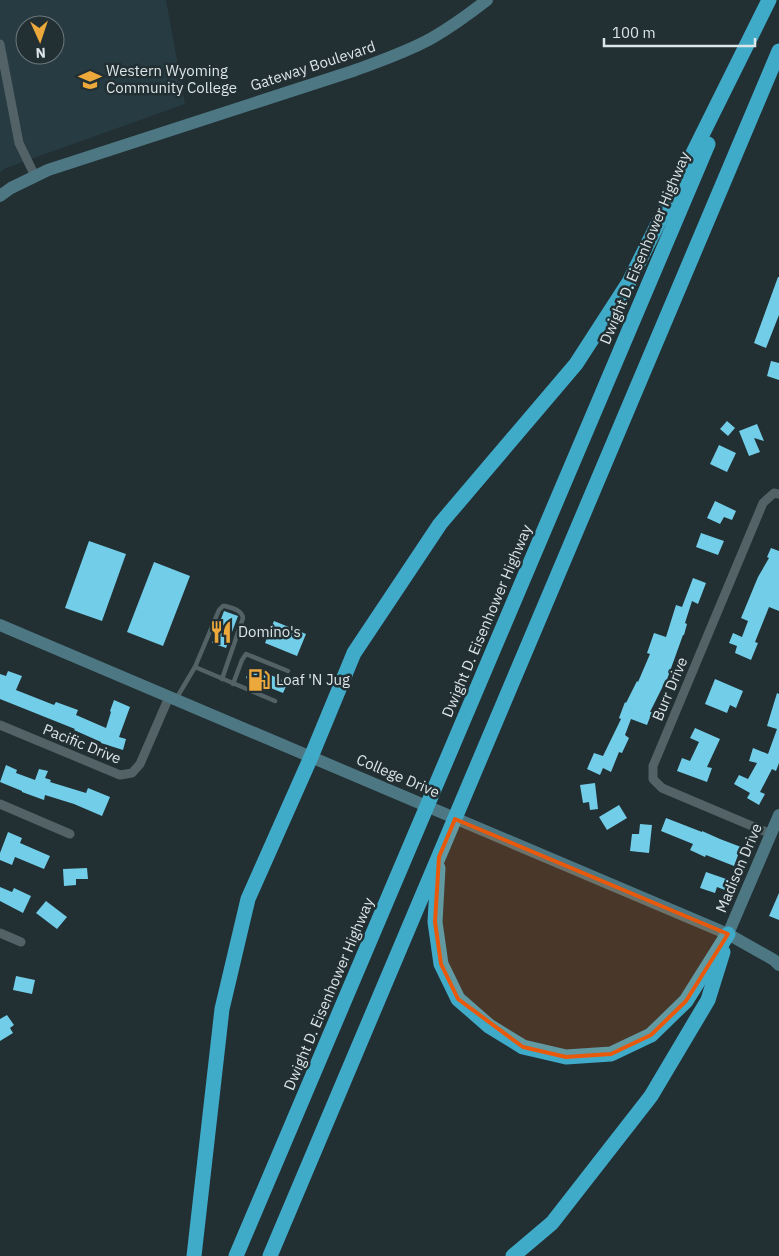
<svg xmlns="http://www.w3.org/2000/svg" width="779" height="1256" font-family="'IBM Plex Sans',sans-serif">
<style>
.built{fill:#273b42;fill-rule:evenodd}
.building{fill:#72cee8}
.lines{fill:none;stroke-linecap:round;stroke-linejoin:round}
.lane{stroke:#536266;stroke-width:4.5}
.street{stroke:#536266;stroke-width:9}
.secondary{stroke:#4d7883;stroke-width:12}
.highway{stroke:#40abc8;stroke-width:15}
.marked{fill:#e8590c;fill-opacity:0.2;stroke:#e8590c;stroke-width:4;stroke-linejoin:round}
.labels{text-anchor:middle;stroke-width:5;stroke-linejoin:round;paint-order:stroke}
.street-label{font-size:15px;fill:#dce5e7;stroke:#222f33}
.poi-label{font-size:15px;fill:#dce5e7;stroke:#222f33;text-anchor:start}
</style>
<rect width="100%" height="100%" fill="#222f33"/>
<path class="built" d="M0 0H166L185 104 6 168 0 172ZM25 25H55V55H25Z"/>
<g class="building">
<path d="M778 277H779V315L766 348 754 343Z"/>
<path d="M771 361 779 363V380L767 376Z"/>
<path d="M727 421 735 428 728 436 720 429Z"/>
<path d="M757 424 764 441 754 438 760 452 749 456 739 431Z"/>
<path d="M719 445 736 453 727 472 710 464Z"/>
<path d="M715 501 736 511 732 520 724 517 720 524 707 518Z"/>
<path d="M701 533 724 541 718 555 696 547Z"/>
<path d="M89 541 126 554 102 621 65 608Z"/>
<path d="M771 548 779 551V611L769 607 755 642 758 643 751 660 735 653 737 646 729 643 733 633 742 637 748 621 741 618 758 577 769 558 767 557Z"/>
<path d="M154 562 190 576 163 646 127 632Z"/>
<path d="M693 578 706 583 698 604 692 601 685 623 687 624 684 635H683L665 685 664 684 650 712H652L647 725 631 719 625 735 629 738 622 753 619 752 611 772 603 768 600 775 587 769 594 753 603 756 621 719 619 718 625 702 626 703 637 681 638 682 650 654 647 653 654 633 666 637 676 605 682 607Z"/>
<path d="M224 611 238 616 226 648 212 643Z"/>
<path d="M274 621 306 634 297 656 265 643Z"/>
<path d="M250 667 288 682 283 693 246 678Z"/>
<path d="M8 671 22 676 16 690 54 705 56 702 78 710 76 715 106 728 111 712 110 711 114 700 130 707 119 737 126 739 123 750 101 743V742L74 730 75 729 0 699V674L6 676Z"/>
<path d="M715 679 743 691 736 708 730 705 727 713 705 704Z"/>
<path d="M777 693 779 694V763L776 771 772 769 760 792 765 794 759 805 747 798 750 793 734 784 739 775 748 779 757 763 749 761 753 748 768 754 777 729 767 726Z"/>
<path d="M695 728 720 739 707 767 712 768 707 782 677 771 682 758 690 761 699 742 690 738Z"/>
<path d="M6 765 17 770 16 773 35 780 39 769 48 771 45 778 51 780 50 782 86 793 88 788 110 797 102 816 74 804 45 795 44 800 22 792V791L0 782Z"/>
<path d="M595 783 598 809 590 810 589 802 583 803 580 785Z"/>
<path d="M619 805 627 818 607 830 599 817Z"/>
<path d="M666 818 702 832V831L720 839 741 847 734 866 706 855 705 857 690 850 693 844 661 831Z"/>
<path d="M640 824 652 825 649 853 630 851 632 834H639Z"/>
<path d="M8 832 22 838 20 843 50 856 44 869 15 857 12 865 0 860V853Z"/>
<path d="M87 868 88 879H76V885L64 886 63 869Z"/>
<path d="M706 872 729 880 725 890 717 887 715 893 700 888Z"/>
<path d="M0 887 12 892 14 888 31 896 23 913 0 901Z"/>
<path d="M779 893V920L769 916Z"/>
<path d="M46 901 67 917 57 929 36 913Z"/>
<path d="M16 976 35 980 32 994 13 990Z"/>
<path d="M7 1015 14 1025 10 1028 13 1033 0 1041V1019Z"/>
</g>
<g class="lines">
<g class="lane">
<path d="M195 667 275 701"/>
<path d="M233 684 242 660 246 654 288 671"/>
<path d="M176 699 195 667 219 610 223 606H225C232 608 242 610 243 618L222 679"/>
</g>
<g class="street">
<path d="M0 44 19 143 35 176"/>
<path d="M0 725 120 775 132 773 140 764 169 697"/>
<path d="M0 804 70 834"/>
<path d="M771 834 662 788 653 779V766L763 503 774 493 779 494"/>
<path d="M0 933 21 942"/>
</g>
<g class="secondary">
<path d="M0 196 11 188 48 170 353 71C380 61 407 52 432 38 451 27 469 14 487 0"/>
<path d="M0 625 728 934 774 960 779 965"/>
<path d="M728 934 779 815"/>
</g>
<g class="highway">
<path d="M438 868 435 922 441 964 458 999 489 1026 523 1047 566 1057 611 1054 651 1035 686 1001 728 934"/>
<path d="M194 1256 222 1009 248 899 311 757 354 653 440 524 576 364 629 282 769 0"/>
<path d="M236 1256 708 144"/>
<path d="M270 1256 779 51"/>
<path d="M513 1256 552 1223 651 1096 708 1000 723 952"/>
</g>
</g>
<path class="marked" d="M455 819 728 934 686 1001 651 1035 611 1054 566 1057 523 1047 458 999 441 964 435 922 439 857Z"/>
<defs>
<symbol id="university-bare" viewBox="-9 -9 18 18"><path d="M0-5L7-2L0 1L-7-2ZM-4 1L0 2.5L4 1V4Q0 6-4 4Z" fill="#eda83c" stroke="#222f33" stroke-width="2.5" paint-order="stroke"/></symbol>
<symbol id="restaurant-bare" viewBox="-9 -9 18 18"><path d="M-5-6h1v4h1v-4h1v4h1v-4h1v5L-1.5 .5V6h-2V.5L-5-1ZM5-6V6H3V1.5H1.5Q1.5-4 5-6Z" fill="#eda83c" stroke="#222f33" stroke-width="2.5" paint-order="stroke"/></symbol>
<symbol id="fuel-bare" viewBox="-9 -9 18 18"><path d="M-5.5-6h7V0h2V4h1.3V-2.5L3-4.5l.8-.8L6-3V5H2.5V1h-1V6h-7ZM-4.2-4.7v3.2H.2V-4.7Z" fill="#eda83c" stroke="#222f33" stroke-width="2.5" paint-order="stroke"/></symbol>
</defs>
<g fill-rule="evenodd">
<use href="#university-bare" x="74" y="64" width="32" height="32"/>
<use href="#restaurant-bare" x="205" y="616" width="32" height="32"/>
<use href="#fuel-bare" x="243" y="664" width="32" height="32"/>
</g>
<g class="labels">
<g class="street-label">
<text transform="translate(313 66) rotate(-18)" y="5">Gateway Boulevard</text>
<text transform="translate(645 248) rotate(-67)" y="5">Dwight D. Eisenhower Highway</text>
<text transform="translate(487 621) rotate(-67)" y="5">Dwight D. Eisenhower Highway</text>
<text transform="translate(670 689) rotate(-67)" y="5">Burr Drive</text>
<text transform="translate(82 744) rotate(22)" y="5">Pacific Drive</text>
<text transform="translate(398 776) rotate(23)" y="5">College Drive</text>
<text transform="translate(739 868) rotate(-67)" y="5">Madison Drive</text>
<text transform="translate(329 994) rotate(-67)" y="5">Dwight D. Eisenhower Highway</text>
</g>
<g class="poi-label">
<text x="106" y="76">Western Wyoming<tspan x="106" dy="17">Community College</tspan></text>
<text x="238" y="637">Domino's</text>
<text x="276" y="685">Loaf 'N Jug</text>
</g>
</g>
<g transform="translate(40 40) rotate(177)"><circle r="24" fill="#222f33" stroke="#6c787b"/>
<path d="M0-4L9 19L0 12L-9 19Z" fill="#eda83c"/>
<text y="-8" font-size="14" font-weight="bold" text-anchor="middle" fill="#dce5e7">N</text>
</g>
<path d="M604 38v8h151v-8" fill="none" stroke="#dce5e7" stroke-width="2.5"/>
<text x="612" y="38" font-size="15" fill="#dce5e7" stroke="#222f33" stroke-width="4" paint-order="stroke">100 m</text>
</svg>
